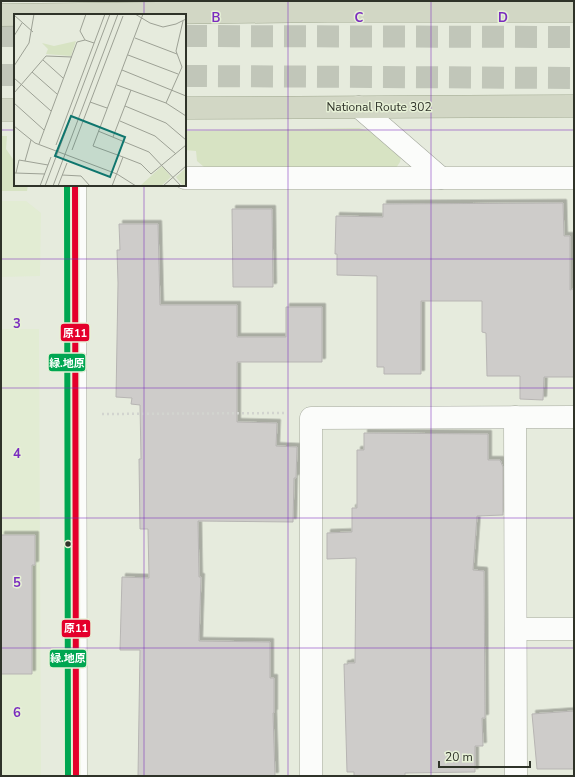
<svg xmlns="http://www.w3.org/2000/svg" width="575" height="777" font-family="'Nunito Sans','Noto Sans JP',sans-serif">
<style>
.built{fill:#e2ecd3}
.green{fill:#d7e3c3}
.building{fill:#ceccca;stroke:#b7b5b3;filter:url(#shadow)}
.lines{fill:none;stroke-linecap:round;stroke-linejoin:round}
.highway-tunnel{stroke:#c1c6b9;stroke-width:22;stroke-dasharray:22 11;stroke-linecap:butt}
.street-casing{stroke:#a5a99e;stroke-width:23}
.secondary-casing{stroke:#a5a99e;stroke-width:23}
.highway-casing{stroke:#a0a890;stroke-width:23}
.path{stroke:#d2d4cf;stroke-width:2.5;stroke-dasharray:2 3;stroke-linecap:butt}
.street{stroke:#fbfcfa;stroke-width:22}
.secondary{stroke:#fbfcfa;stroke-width:22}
.highway{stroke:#d2d7c5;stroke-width:22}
.bus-1-casing{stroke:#e7f1d7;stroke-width:9}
.bus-2-casing{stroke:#e7f1d7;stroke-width:9}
.bus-1{stroke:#e4002b;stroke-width:6}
.bus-2{stroke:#00a651;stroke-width:6}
.grid{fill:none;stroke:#7b2cbf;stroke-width:1;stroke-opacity:0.55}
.bus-dot{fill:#2f3329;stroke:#e7f1d7;stroke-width:1.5}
.labels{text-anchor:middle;stroke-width:3;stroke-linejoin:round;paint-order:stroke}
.street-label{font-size:12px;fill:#2f3329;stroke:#e7f1d7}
.inset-road{fill:none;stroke:#9da195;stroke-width:1}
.view{fill:#0f766e;fill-opacity:0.15;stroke:#0f766e;stroke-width:2}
.inset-edge{fill:none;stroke:#2f3329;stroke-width:2}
.grid-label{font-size:13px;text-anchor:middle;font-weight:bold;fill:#7b2cbf;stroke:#e7f1d7;stroke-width:3;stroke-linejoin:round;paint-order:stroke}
.line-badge{stroke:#e7f1d7;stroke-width:1.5}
.badge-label{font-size:11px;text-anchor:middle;font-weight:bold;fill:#fff}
</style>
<defs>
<filter id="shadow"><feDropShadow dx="3.5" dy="-3.5" stdDeviation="0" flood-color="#0004"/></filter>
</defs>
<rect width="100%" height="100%" fill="#e6ebdd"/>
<g class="built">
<path d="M1 201H26L41 213 40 276 1 277Z"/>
<path d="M1 329H39L41 776H1Z"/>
</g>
<g class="green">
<path d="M359 128 372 132 401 157 400 162 396 168 204 167 197 161 196 151 185 150V131Z"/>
<path d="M1 136H7L6 149 15 162V185H28L27 191H1Z"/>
</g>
<g class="building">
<path d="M563 203 564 236H570V290L574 289V377H544L543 400 520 399V376H487L486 333 482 332V301H421V374H384V367H377V276L337 275V254H335L336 216 383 217V204Z"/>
<path d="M232 209H272L273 287H233Z"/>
<path d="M119 224H158L160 305H237V337H286V307H322V362H237V422L277 423 276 446 297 447 296 478H294L293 522 198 521 199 577H201L199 641 270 642V678H274V713H273L275 776H138L140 650H120L122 577 149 578 148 529H140L139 459H141L140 405 131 404 132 398 116 397 118 283 117 250H120Z"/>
<path d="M364 433 488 434V460H500L503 467V515L477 516 473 570 484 571 485 718H482L483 746H475V772L405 773V776H354V772H347L344 664H348V663H355L356 558 327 559V533L352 532V508H357V450H364Z"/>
<path d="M1 535H35V565H32V674H1Z"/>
<path d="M574 711V769H537L532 714Z"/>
</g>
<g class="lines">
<g class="highway-tunnel">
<path d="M1 36H15"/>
<path d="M185 36 574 37"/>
<path d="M1 75H15"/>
<path d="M185 76 574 78"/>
</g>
<defs>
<g id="street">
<path d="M359 107 441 178"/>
<path d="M185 178H574"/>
<path d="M515 417 516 776"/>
<path d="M516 629H574"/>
<path d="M311 776V418L574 417"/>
</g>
<path id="secondary" d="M75 185 76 776"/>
<g id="highway">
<path d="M1 15 327 11H574"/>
<path d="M185 108 574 106"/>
<path d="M1 110H15"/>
</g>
</defs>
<use href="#street" class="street-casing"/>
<use href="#secondary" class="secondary-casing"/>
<use href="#highway" class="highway-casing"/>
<path class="path" d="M102 414 285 413"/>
<use href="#street" class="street"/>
<use href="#secondary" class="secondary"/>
<use href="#highway" class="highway"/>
<defs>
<path id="bus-1" d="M75 185 76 776"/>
<path id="bus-2" d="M67 185 68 776"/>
</defs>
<use href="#bus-1" class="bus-1-casing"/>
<use href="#bus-2" class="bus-2-casing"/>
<use href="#bus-1" class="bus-1"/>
<use href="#bus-2" class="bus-2"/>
</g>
<path class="grid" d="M144 1V15M288 1V776M431 1V776M1 130H15M185 130H574M144 185V776M1 259H574M1 388H574M1 518H574M1 648H574"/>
<circle class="bus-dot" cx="68" cy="544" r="3.5"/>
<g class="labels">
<g class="street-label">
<text x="379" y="111">National Route 302</text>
</g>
</g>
<g transform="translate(14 14)">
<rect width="172" height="172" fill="#e6ebdd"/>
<path d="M62 27 57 42 32 40 34 35 28 29 40 32ZM148 152 157 163 147 172H126ZM172 154V172H169L162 163Z" fill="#d7e3c3"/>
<path class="inset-road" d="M121 0 136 9 149 13 162 10 172 5M0 1 19 18M0 22 8 9M121 24 163 40M71 26 66 17 72 0M114 41 164 60M29 46 49 64M0 52 15 29 20 0M108 56 172 82M18 58 43 80M0 64 37 97M103 71 152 89 172 102M0 79 32 42 58 43M76 88 93 94M0 89 30 116M152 89 168 53 162 37 169 7M111 92 152 109 172 126M106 107 141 122 162 140M0 112 21 129 103 160 122 172M84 117 135 138 167 172M99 123 117 76M25 130 63 28 71 26 80 29M42 131 91 0M58 136 109 2M109 143 127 150 137 160 172 131M11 147 17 126M1 159 31 160M2 159 5 146 34 151M48 161 67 162 76 172M26 172 37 143M31 172 96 0M39 172 104 0M44 172 53 149M98 172 109 143 79 132 129 0M149 172 172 152"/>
<path class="view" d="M57 102 111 123 96 163 41 142Z"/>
<rect width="172" height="172" class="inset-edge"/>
</g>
<g class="grid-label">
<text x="216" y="22">B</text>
<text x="359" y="22">C</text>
<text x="503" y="22">D</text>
<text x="17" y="328">3</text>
<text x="17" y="458">4</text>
<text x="17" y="587">5</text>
<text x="17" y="717">6</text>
</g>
<g class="line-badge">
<rect x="60" y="323" width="30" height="19" rx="4" fill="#e4002b"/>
<rect x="48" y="353" width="38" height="19" rx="4" fill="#00a651"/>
<rect x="61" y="619" width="30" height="19" rx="4" fill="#e4002b"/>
<rect x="49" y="649" width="38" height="19" rx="4" fill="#00a651"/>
</g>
<g class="badge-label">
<text x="75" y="337">原11</text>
<text x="67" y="367">緑.地原</text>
<text x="76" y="632">原11</text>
<text x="68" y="662">緑.地原</text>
</g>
<rect width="575" height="777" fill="none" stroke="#2f3329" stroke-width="4"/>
<path d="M439 761v6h91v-6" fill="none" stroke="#2f3329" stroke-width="2"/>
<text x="445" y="761" font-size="12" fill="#2f3329" stroke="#e7f1d7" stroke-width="3" paint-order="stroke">20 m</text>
</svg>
